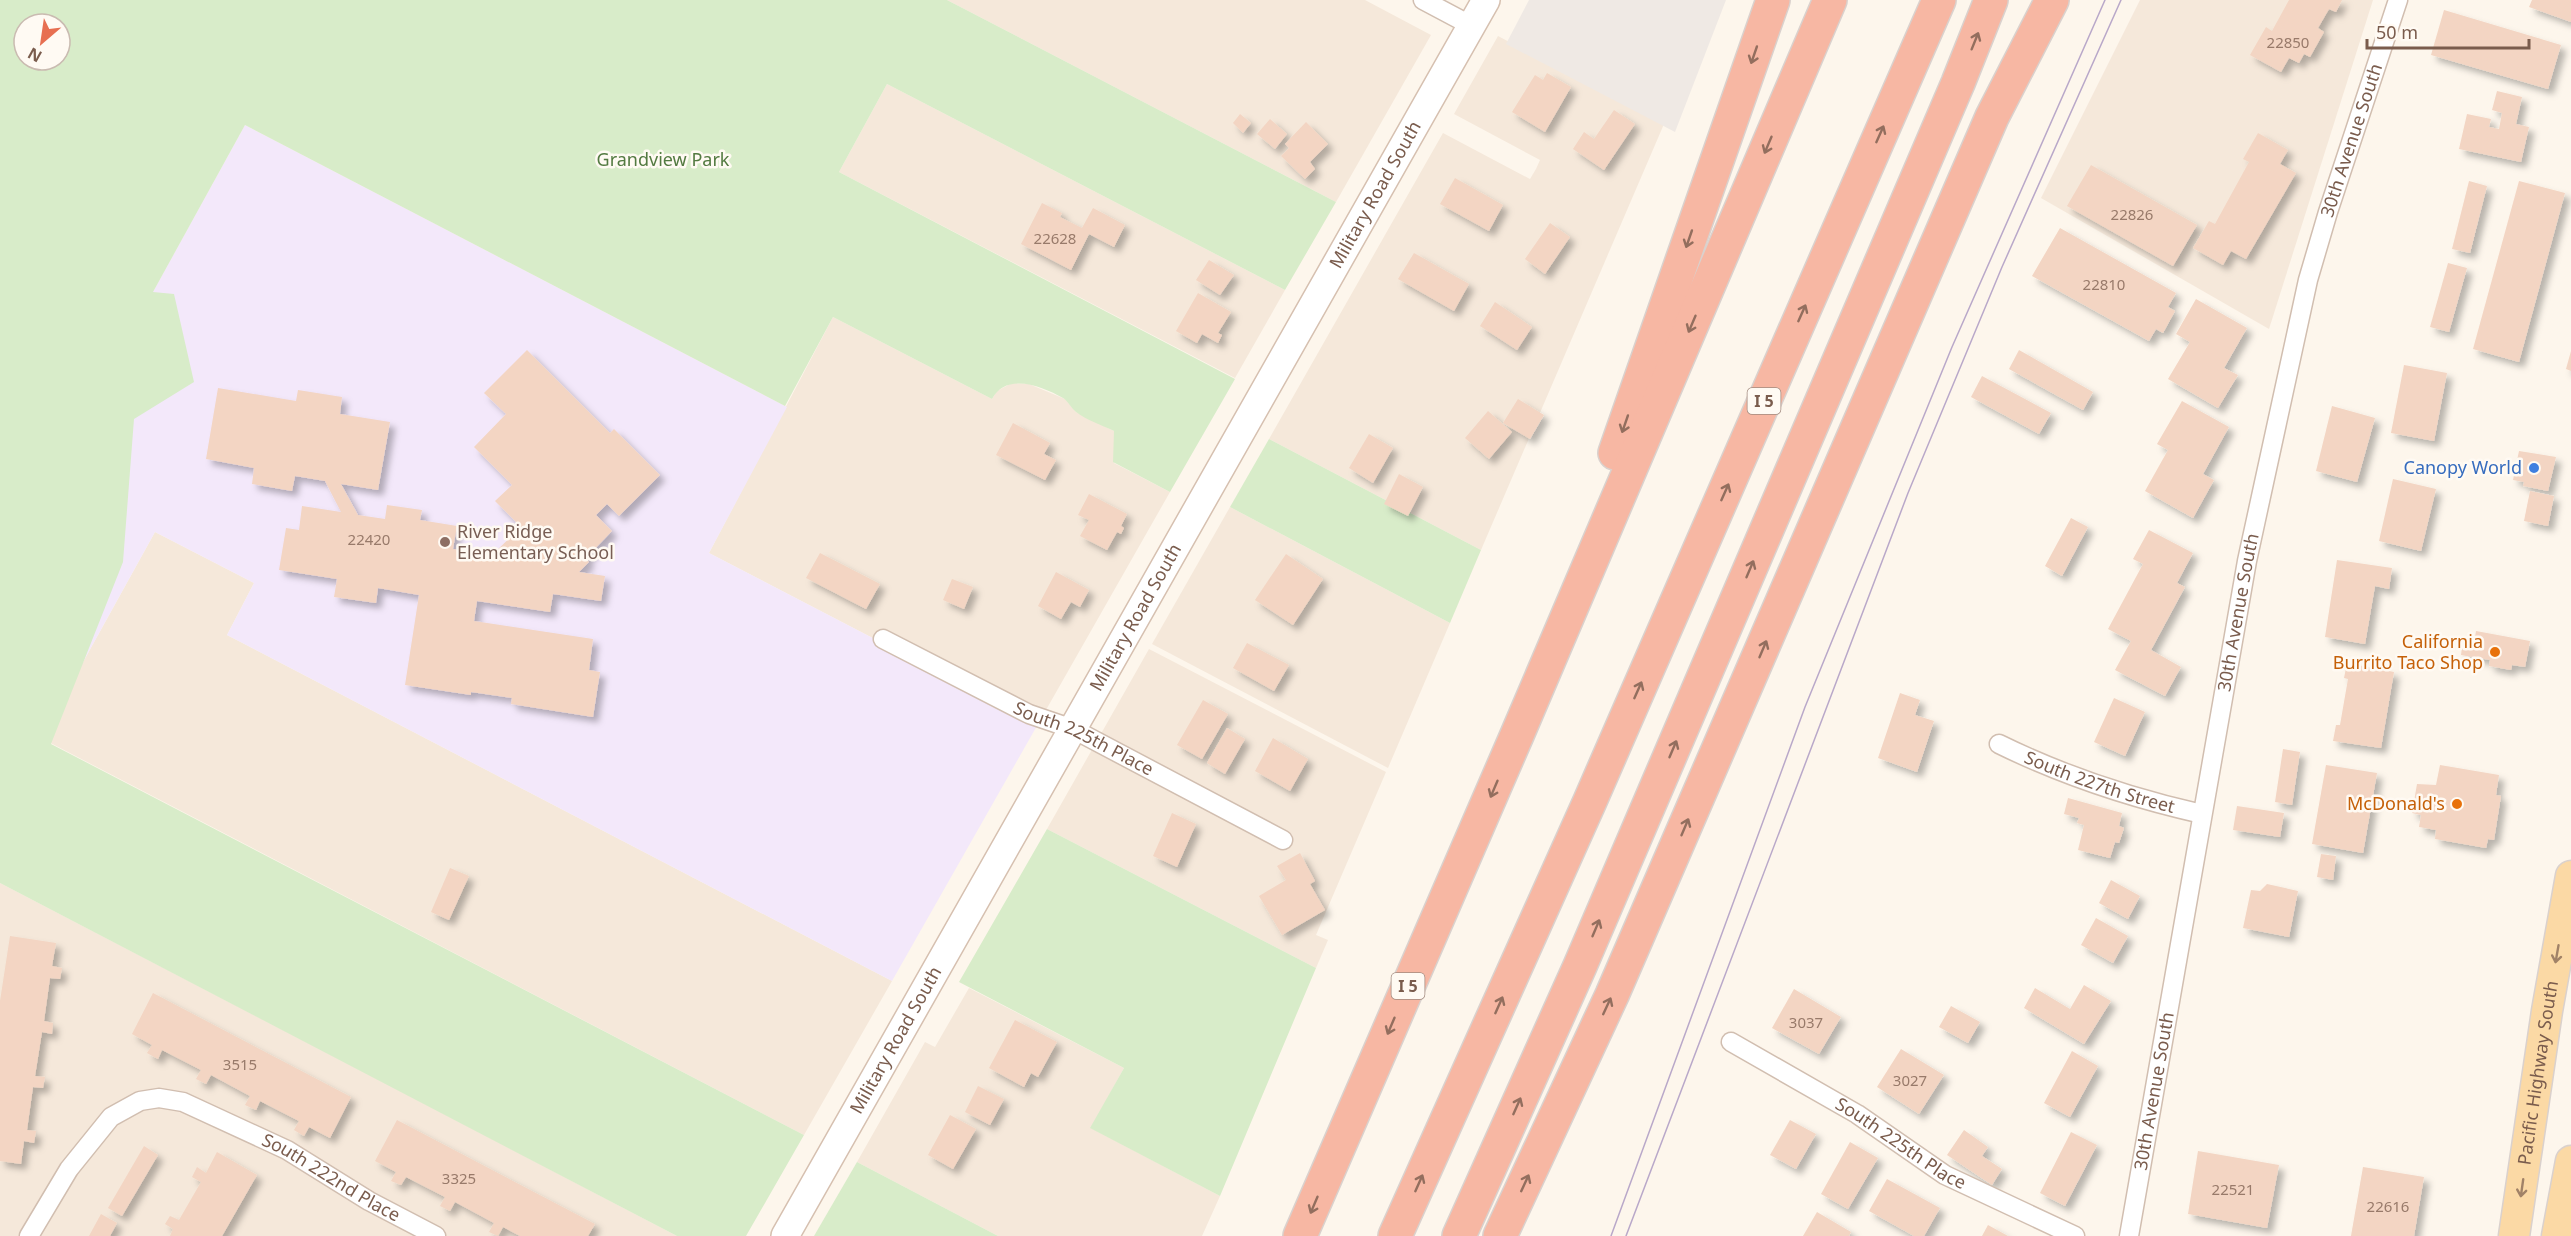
<svg xmlns="http://www.w3.org/2000/svg" width="2571" height="1236" font-family="'Noto Sans',sans-serif">
<style>
.residential{fill:#f5e8da}
.industrial{fill:#efe9e4}
.education{fill:#f3e8fa}
.green{fill:#d8ecc9;fill-rule:evenodd}
.building{fill:#f3d5c3;filter:url(#shadow)}
.lines{fill:none;stroke-linecap:round;stroke-linejoin:round}
.street-casing{stroke:#d1beb0;stroke-width:21}
.secondary-casing{stroke:#d6c0b0;stroke-width:30}
.primary-casing{stroke:#dad1cd;stroke-width:33}
.highway-casing{stroke:#dad1cd;stroke-width:36}
.street{stroke:#fff;stroke-width:18}
.secondary{stroke:#fff;stroke-width:27}
.primary{stroke:#fbd9a5;stroke-width:30}
.highway{stroke:#f7b7a3;stroke-width:33}
.tram{stroke:#b9a8c9;stroke-width:1.5}
.oneway{stroke:#936e5e}
.oneway2{stroke:#a18267}
.shop-dot{fill:#3f7fe0;stroke:#fffaf3;stroke-width:2}
.education-dot{fill:#8d6e63;stroke:#fffaf3;stroke-width:2}
.food-dot{fill:#e8710a;stroke:#fffaf3;stroke-width:2}
.labels{text-anchor:middle;stroke-width:5;stroke-linejoin:round;paint-order:stroke}
.number-label{font-size:15px;fill:#987a6a}
.shield{fill:#fffaf3;stroke:#a28b7f;stroke-width:1.5}
.shield-label{font-size:16px;font-weight:bold;fill:#7a5c4d}
.street-label{font-size:18px;fill:#7a5c4d;stroke:#fffaf3}
.park-label{font-size:18px;fill:#537a41;stroke:#fffaf3}
.shop-label{font-size:18px;fill:#366cbe;stroke:#fffaf3;text-anchor:end}
.education-label{font-size:18px;fill:#785e54;stroke:#fffaf3;text-anchor:start}
.food-label{font-size:18px;fill:#c56008;stroke:#fffaf3;text-anchor:end}
</style>
<defs>
<filter id="shadow"><feDropShadow dx="5.5" dy="5.5" stdDeviation="3" flood-color="#0004"/></filter>
</defs>
<rect width="100%" height="100%" fill="#fdf6ec"/>
<g class="residential">
<path d="M947 0H1365L1431 35 1336 202Z"/>
<path d="M2140 0H2373L2269 329 2041 198Z"/>
<path d="M1498 36 1664 124 1481 550 1269 439 1443 133 1530 179 1536 169 1540 160 1454 114Z"/>
<path d="M887 84 1285 290 1235 378 839 172Z"/>
<path d="M833 317 992 399 997 391 1012 383 1029 384 1065 399 1076 412 1114 431V463L1170 492 1038 724 709 553Z"/>
<path d="M1230 507 1450 623 1388 768 1152 644Z"/>
<path d="M155 532 254 583 227 635 892 981 804 1135 41 738Z"/>
<path d="M1149 649 1386 772 1316 935 1328 940 1316 968 1047 829Z"/>
<path d="M0 883 381 1081 677 1236H0Z"/>
<path d="M969 988 1124 1068 1091 1128 1220 1196 1202 1236H998L857 1162 925 1042 935 1047Z"/>
</g>
<path class="industrial" d="M1529 0H1726L1675 132 1506 44Z"/>
<path class="education" d="M245 125 787 407 709 553 1038 724 892 981 227 635 254 583 155 532 41 738 0 569Z"/>
<g class="green">
<path d="M0 0H947L1336 202 1285 290 887 84 839 172 1235 379 1170 492 1113 462 1114 431C1102 425 1086 420 1076 412 1071 408 1068 401 1063 398 1042 386 1006 372 992 399L833 317 785 406 245 125 153 292 174 294 194 382 134 419 123 562 51 744 804 1135 746 1236H677L0 883ZM24 24H60V60H24Z"/>
<path d="M1269 439 1481 550 1450 623 1230 507Z"/>
<path d="M1047 829 1316 968 1220 1196 1090 1128 1124 1068 959 982Z"/>
<path d="M857 1162 998 1236H814Z"/>
</g>
<g class="building">
<path d="M2289 0H2342L2336 12 2329 9 2318 28 2324 32 2310 57 2304 54 2299 63 2289 58 2281 72 2250 55 2266 27 2272 31Z"/>
<path d="M2532 0H2571V22L2529 7Z"/>
<path d="M2444 10 2561 45 2548 89 2431 55Z"/>
<path d="M1547 73 1571 87 1545 132 1512 112 1535 75 1543 80Z"/>
<path d="M2497 91 2522 97 2516 124 2529 127 2521 162 2459 149 2467 114 2491 119 2489 127 2499 129 2502 113 2492 110Z"/>
<path d="M1614 110 1635 124 1604 170 1573 149 1584 132 1594 139Z"/>
<path d="M1240 114 1251 123 1243 133 1233 123Z"/>
<path d="M1270 119 1287 134 1275 149 1257 134Z"/>
<path d="M1306 122 1328 144 1310 162 1315 169 1305 179 1281 156 1289 148 1285 144Z"/>
<path d="M2258 133 2288 150 2280 164 2296 173 2246 259 2231 251 2223 265 2193 248 2209 221 2215 224 2249 162 2243 159Z"/>
<path d="M2091 165 2197 225 2173 266 2067 206Z"/>
<path d="M1455 178 1503 205 1489 231 1440 204Z"/>
<path d="M2469 181 2487 186 2470 253 2452 249Z"/>
<path d="M2519 181 2565 193 2519 362 2473 349Z"/>
<path d="M1042 203 1062 213 1060 217 1082 228 1093 208 1125 225 1114 247 1089 234 1071 270 1021 244Z"/>
<path d="M1550 223 1570 237 1545 274 1525 259Z"/>
<path d="M2060 228 2176 293 2168 307 2175 311 2163 333 2156 329 2149 341 2032 276Z"/>
<path d="M1414 253 1469 284 1454 311 1398 279Z"/>
<path d="M1209 260 1234 275 1220 295 1196 280Z"/>
<path d="M2448 263 2467 268 2449 332 2430 327Z"/>
<path d="M1198 293 1231 312 1218 333 1222 335 1218 343 1202 334 1197 343 1176 331Z"/>
<path d="M2196 299 2247 328 2224 368 2238 375 2218 408 2168 379 2190 342 2176 334Z"/>
<path d="M1495 302 1532 327 1517 350 1480 326Z"/>
<path d="M527 350 610 433 614 429 660 475 619 516 607 504 596 515 612 531 586 558 589 562 579 572 605 576 601 601 553 594 550 612 477 601 474 621 593 639 589 670 600 672 593 717 511 704 512 698 471 692V695L405 685 419 595 378 588 376 603 334 597 337 579 279 570 286 528 299 530 302 506 341 512 325 481 295 476 292 491 252 484 254 468 206 459 218 388 296 401 298 390 342 397 340 414 390 422 378 490 341 484 358 515 385 519 387 505 422 510 420 520 457 526 453 549 492 555 521 527 495 501 512 485 474 447 506 414 484 393Z"/>
<path d="M2019 350 2093 392 2083 410 2009 369Z"/>
<path d="M2571 351V371L2566 369Z"/>
<path d="M2404 365 2447 373 2434 441 2391 433Z"/>
<path d="M1982 376 2051 413 2039 434 1971 397Z"/>
<path d="M1518 399 1544 415 1530 439 1503 423Z"/>
<path d="M2182 401 2229 427 2203 474 2214 480 2193 518 2145 491 2168 450 2157 444Z"/>
<path d="M2332 406 2375 418 2357 482 2316 471Z"/>
<path d="M1488 411 1512 432 1489 459 1465 438Z"/>
<path d="M1013 423 1050 443 1044 454 1056 460 1045 480 996 455Z"/>
<path d="M1369 434 1393 448 1373 483 1349 468Z"/>
<path d="M2519 451 2556 457 2548 491 2523 486 2524 482 2513 480Z"/>
<path d="M1399 474 1423 487 1408 516 1384 504Z"/>
<path d="M2393 479 2436 489 2421 551 2379 541Z"/>
<path d="M2530 491 2554 496 2548 526 2524 521Z"/>
<path d="M1089 494 1127 514 1121 526 1124 528 1121 534 1117 532 1107 550 1080 536 1089 520 1078 515Z"/>
<path d="M2071 518 2088 527 2062 576 2045 566Z"/>
<path d="M2149 530 2193 553 2177 583 2185 587 2151 650 2181 667 2165 696 2115 670 2131 641 2108 629 2143 564 2133 559Z"/>
<path d="M820 553 880 584 866 609 806 578Z"/>
<path d="M1286 554 1323 579 1293 625 1255 600Z"/>
<path d="M2337 560 2392 568 2389 589 2375 586 2365 644 2325 637Z"/>
<path d="M1056 572 1089 590 1080 607 1071 602 1061 619 1038 606Z"/>
<path d="M952 579 973 587 964 609 943 600Z"/>
<path d="M2476 631 2530 641 2525 667 2512 665 2511 670 2489 666 2490 660 2461 655 2462 647 2473 649Z"/>
<path d="M1247 643 1289 665 1274 691 1233 668Z"/>
<path d="M2347 663 2394 672 2381 748 2333 741 2336 725H2340L2348 679 2344 678Z"/>
<path d="M1900 693 1920 700 1915 715 1934 721 1917 772 1878 758Z"/>
<path d="M2114 698 2145 712 2125 756 2094 742Z"/>
<path d="M1203 700 1228 714 1202 759 1177 745Z"/>
<path d="M1227 728 1245 739 1225 774 1207 763Z"/>
<path d="M1273 738 1308 759 1290 791 1255 771Z"/>
<path d="M2283 749 2300 752 2292 805 2275 802Z"/>
<path d="M2326 765 2377 773 2363 853 2312 844Z"/>
<path d="M2440 765 2499 775 2496 795 2501 796 2494 840 2488 839 2486 848 2435 839 2436 830 2419 827 2421 815 2412 813 2417 784 2436 785Z"/>
<path d="M2068 798 2122 813 2119 826 2124 828 2119 843 2115 842 2110 858 2078 850 2084 825 2077 823 2079 818 2064 814Z"/>
<path d="M2237 806 2284 813 2280 837 2233 830Z"/>
<path d="M1172 813 1196 824 1177 867 1153 856Z"/>
<path d="M1300 853 1315 881 1310 884 1325 910 1282 935 1259 896 1286 880 1277 866Z"/>
<path d="M2321 854 2336 856 2333 880 2317 877Z"/>
<path d="M450 868 469 876 449 920 431 912Z"/>
<path d="M2111 880 2140 896 2128 919 2099 903Z"/>
<path d="M2267 884 2298 891 2289 937 2243 928 2251 890 2260 891Z"/>
<path d="M2096 918 2128 936 2113 963 2081 945Z"/>
<path d="M10 936 56 943 52 966 62 968 60 979 50 978 44 1021 53 1023 52 1034 42 1032 35 1076 45 1077 43 1088 33 1087 27 1130 36 1131 34 1143 24 1141 21 1164 0 1161V1001Z"/>
<path d="M2084 985 2111 1001 2084 1044 2024 1008 2035 988 2070 1009Z"/>
<path d="M1794 989 1841 1017 1819 1054 1772 1028Z"/>
<path d="M153 993 351 1097 330 1138 309 1127 304 1136 294 1130 299 1121 260 1101 256 1110 245 1105 250 1096 211 1075 206 1084 196 1079 201 1070 162 1050 158 1059 147 1053 152 1045 132 1034Z"/>
<path d="M1951 1006 1980 1022 1968 1043 1939 1027Z"/>
<path d="M1015 1020 1057 1042 1038 1077 1031 1073 1024 1087 989 1068Z"/>
<path d="M1901 1049 1944 1075 1919 1114 1877 1087Z"/>
<path d="M2072 1051 2098 1066 2070 1117 2044 1103Z"/>
<path d="M978 1086 1004 1099 990 1125 965 1112Z"/>
<path d="M950 1115 976 1129 953 1169 928 1155Z"/>
<path d="M397 1120 595 1224 588 1236H520L503 1227 498 1236 489 1232 494 1223 455 1202 450 1211 440 1206 445 1197 406 1177 401 1185 391 1181 396 1172 375 1161Z"/>
<path d="M1790 1120 1816 1134 1796 1169 1770 1155Z"/>
<path d="M1964 1130 1988 1147 1982 1156 2002 1169 1992 1185 1947 1155Z"/>
<path d="M2071 1132 2097 1145 2065 1206 2040 1193Z"/>
<path d="M1850 1142 1878 1158 1848 1209 1821 1194Z"/>
<path d="M144 1146 158 1155 122 1216 108 1208Z"/>
<path d="M2198 1151 2279 1165 2267 1228 2188 1214Z"/>
<path d="M217 1152 257 1175 222 1236H170L173 1229 165 1224 170 1216 179 1220 201 1182 192 1177 197 1167 206 1173Z"/>
<path d="M2363 1167 2424 1177 2414 1236H2351Z"/>
<path d="M1887 1179 1940 1208 1924 1236H1914L1869 1211Z"/>
<path d="M1817 1212 1851 1232 1849 1236H1803Z"/>
<path d="M101 1214 117 1223 110 1236H89Z"/>
<path d="M1988 1225 2008 1236H1982Z"/>
</g>
<g class="lines">
<defs>
<g id="street">
<path d="M1423 0 1472 26"/>
<path id="s1" d="M883 639 1029 714 1073 729 1283 840"/>
<path id="s2" d="M1999 744C2064 776 2131 798 2202 814"/>
<path id="s3" d="M1731 1042 1857 1114 1945 1175 2075 1236"/>
<path id="s4" d="M29 1236 69 1169 111 1117 140 1101 159 1098 183 1102 287 1150 369 1201 436 1236"/>
<path id="s5" d="M2129 1236 2247 561 2308 280 2328 212 2398 0"/>
</g>
<g id="secondary">
<path id="s6" d="M785 1236 1486 0"/>
</g>
<g id="primary">
<path id="s7" d="M2514 1236 2547 1011 2571 876"/>
<path d="M2557 1236 2571 1161"/>
</g>
<g id="highway">
<path d="M1615 453 1773 0"/>
<path d="M1300 1236 1517 735 1830 0"/>
<path d="M1395 1236 1590 801 1939 0"/>
<path d="M1459 1236 1580 966 1958 83 1991 0"/>
<path d="M1500 1236 1612 995 1992 117 2052 0"/>
</g>
</defs>
<use href="#street" class="street-casing"/>
<use href="#secondary" class="secondary-casing"/>
<use href="#primary" class="primary-casing"/>
<use href="#highway" class="highway-casing"/>
<use href="#street" class="street"/>
<use href="#secondary" class="secondary"/>
<use href="#primary" class="primary"/>
<use href="#highway" class="highway"/>
<g class="tram">
<path d="M1611 1236 1805 707 1952 347 2105 0"/>
<path d="M1626 1236 1908 493 2002 267 2121 0"/>
</g>
</g>
<defs><path id="oneway-shaft" d="M-6 0H5M1.5-3L5.5 0L1.5 3" fill="none" stroke-width="1.6" stroke-linecap="round" stroke-linejoin="round" transform="scale(1.5)"/></defs>
<g class="oneway">
<use href="#oneway-shaft" transform="translate(1975 41) rotate(-68)"/>
<use href="#oneway-shaft" transform="translate(1754 55) rotate(109)"/>
<use href="#oneway-shaft" transform="translate(1880 134) rotate(-66)"/>
<use href="#oneway-shaft" transform="translate(1768 145) rotate(113)"/>
<use href="#oneway-shaft" transform="translate(1689 239) rotate(109)"/>
<use href="#oneway-shaft" transform="translate(1802 313) rotate(-66)"/>
<use href="#oneway-shaft" transform="translate(1692 324) rotate(113)"/>
<use href="#oneway-shaft" transform="translate(1625 424) rotate(109)"/>
<use href="#oneway-shaft" transform="translate(1725 492) rotate(-66)"/>
<use href="#oneway-shaft" transform="translate(1750 569) rotate(-67)"/>
<use href="#oneway-shaft" transform="translate(1763 649) rotate(-67)"/>
<use href="#oneway-shaft" transform="translate(1638 690) rotate(-66)"/>
<use href="#oneway-shaft" transform="translate(1673 749) rotate(-67)"/>
<use href="#oneway-shaft" transform="translate(1494 789) rotate(113)"/>
<use href="#oneway-shaft" transform="translate(1685 827) rotate(-67)"/>
<use href="#oneway-shaft" transform="translate(1596 928) rotate(-67)"/>
<use href="#oneway-shaft" transform="translate(1499 1005) rotate(-66)"/>
<use href="#oneway-shaft" transform="translate(1607 1006) rotate(-65)"/>
<use href="#oneway-shaft" transform="translate(1391 1026) rotate(113)"/>
<use href="#oneway-shaft" transform="translate(1517 1106) rotate(-66)"/>
<use href="#oneway-shaft" transform="translate(1419 1183) rotate(-66)"/>
<use href="#oneway-shaft" transform="translate(1525 1183) rotate(-65)"/>
<use href="#oneway-shaft" transform="translate(1314 1205) rotate(113)"/>
</g>
<g class="oneway2">
<use href="#oneway-shaft" transform="translate(2557 954) rotate(100)"/>
<use href="#oneway-shaft" transform="translate(2522 1188) rotate(98)"/>
</g>
<circle class="shop-dot" cx="2534" cy="468" r="6"/>
<circle class="education-dot" cx="445" cy="542" r="6"/>
<g class="food-dot">
<circle cx="2495" cy="652" r="6"/>
<circle cx="2457" cy="804" r="6"/>
</g>
<g class="labels">
<g class="number-label">
<text x="2288" y="48">22850</text>
<text x="2132" y="220">22826</text>
<text x="1055" y="244">22628</text>
<text x="2104" y="290">22810</text>
<text x="369" y="545">22420</text>
<text x="1806" y="1028">3037</text>
<text x="240" y="1070">3515</text>
<text x="1910" y="1086">3027</text>
<text x="459" y="1184">3325</text>
<text x="2233" y="1195">22521</text>
<text x="2388" y="1212">22616</text>
</g>
<g class="shield">
<rect x="1747.5" y="388" width="33" height="26" rx="4.5"/>
<rect x="1391.5" y="973" width="33" height="26" rx="4.5"/>
</g>
<g class="shield-label">
<text x="1764" y="407">I 5</text>
<text x="1408" y="992">I 5</text>
</g>
<g class="street-label">
<text dy="6" stroke="none"><textPath href="#s5" startOffset="1119">30th Avenue South</textPath></text>
<text dy="6" stroke="none"><textPath href="#s6" startOffset="1197">Military Road South</textPath></text>
<text dy="6" stroke="none"><textPath href="#s5" startOffset="633">30th Avenue South</textPath></text>
<text dy="6" stroke="none"><textPath href="#s6" startOffset="711">Military Road South</textPath></text>
<text dy="6" stroke="none"><textPath href="#s1" startOffset="224">South 225th Place</textPath></text>
<text dy="6" stroke="none"><textPath href="#s2" startOffset="108">South 227th Street</textPath></text>
<text dy="6" stroke="none"><textPath href="#s6" startOffset="225">Military Road South</textPath></text>
<text dy="6" stroke="none"><textPath href="#s7" startOffset="165">Pacific Highway South</textPath></text>
<text dy="6" stroke="none"><textPath href="#s5" startOffset="147">30th Avenue South</textPath></text>
<text dy="6" stroke="none"><textPath href="#s3" startOffset="198">South 225th Place</textPath></text>
<text dy="6" stroke="none"><textPath href="#s4" startOffset="388">South 222nd Place</textPath></text>
</g>
<g class="park-label">
<text x="663" y="166">Grandview Park</text>
</g>
<g class="shop-label">
<text x="2522" y="474">Canopy World</text>
</g>
<g class="education-label">
<text x="457" y="538">River Ridge<tspan x="457" dy="21">Elementary School</tspan></text>
</g>
<g class="food-label">
<text x="2483" y="648">California<tspan x="2483" dy="21">Burrito Taco Shop</tspan></text>
<text x="2445" y="810">McDonald's</text>
</g>
</g>
<g transform="translate(42 42) rotate(209)"><circle r="28" fill="#fffaf3" stroke="#cabbb1" stroke-width="1.5"/>
<path d="M0-4.5L10 22L0 15L-10 22Z" fill="#e76f51"/>
<text y="-9" font-size="16" font-weight="bold" text-anchor="middle" fill="#7a5c4d">N</text>
</g>
<path d="M2367 39v9h162v-9" fill="none" stroke="#7a5c4d" stroke-width="3"/>
<text x="2376" y="39" font-size="18" fill="#7a5c4d" stroke="#fffaf3" stroke-width="4.5" paint-order="stroke">50 m</text>
</svg>
